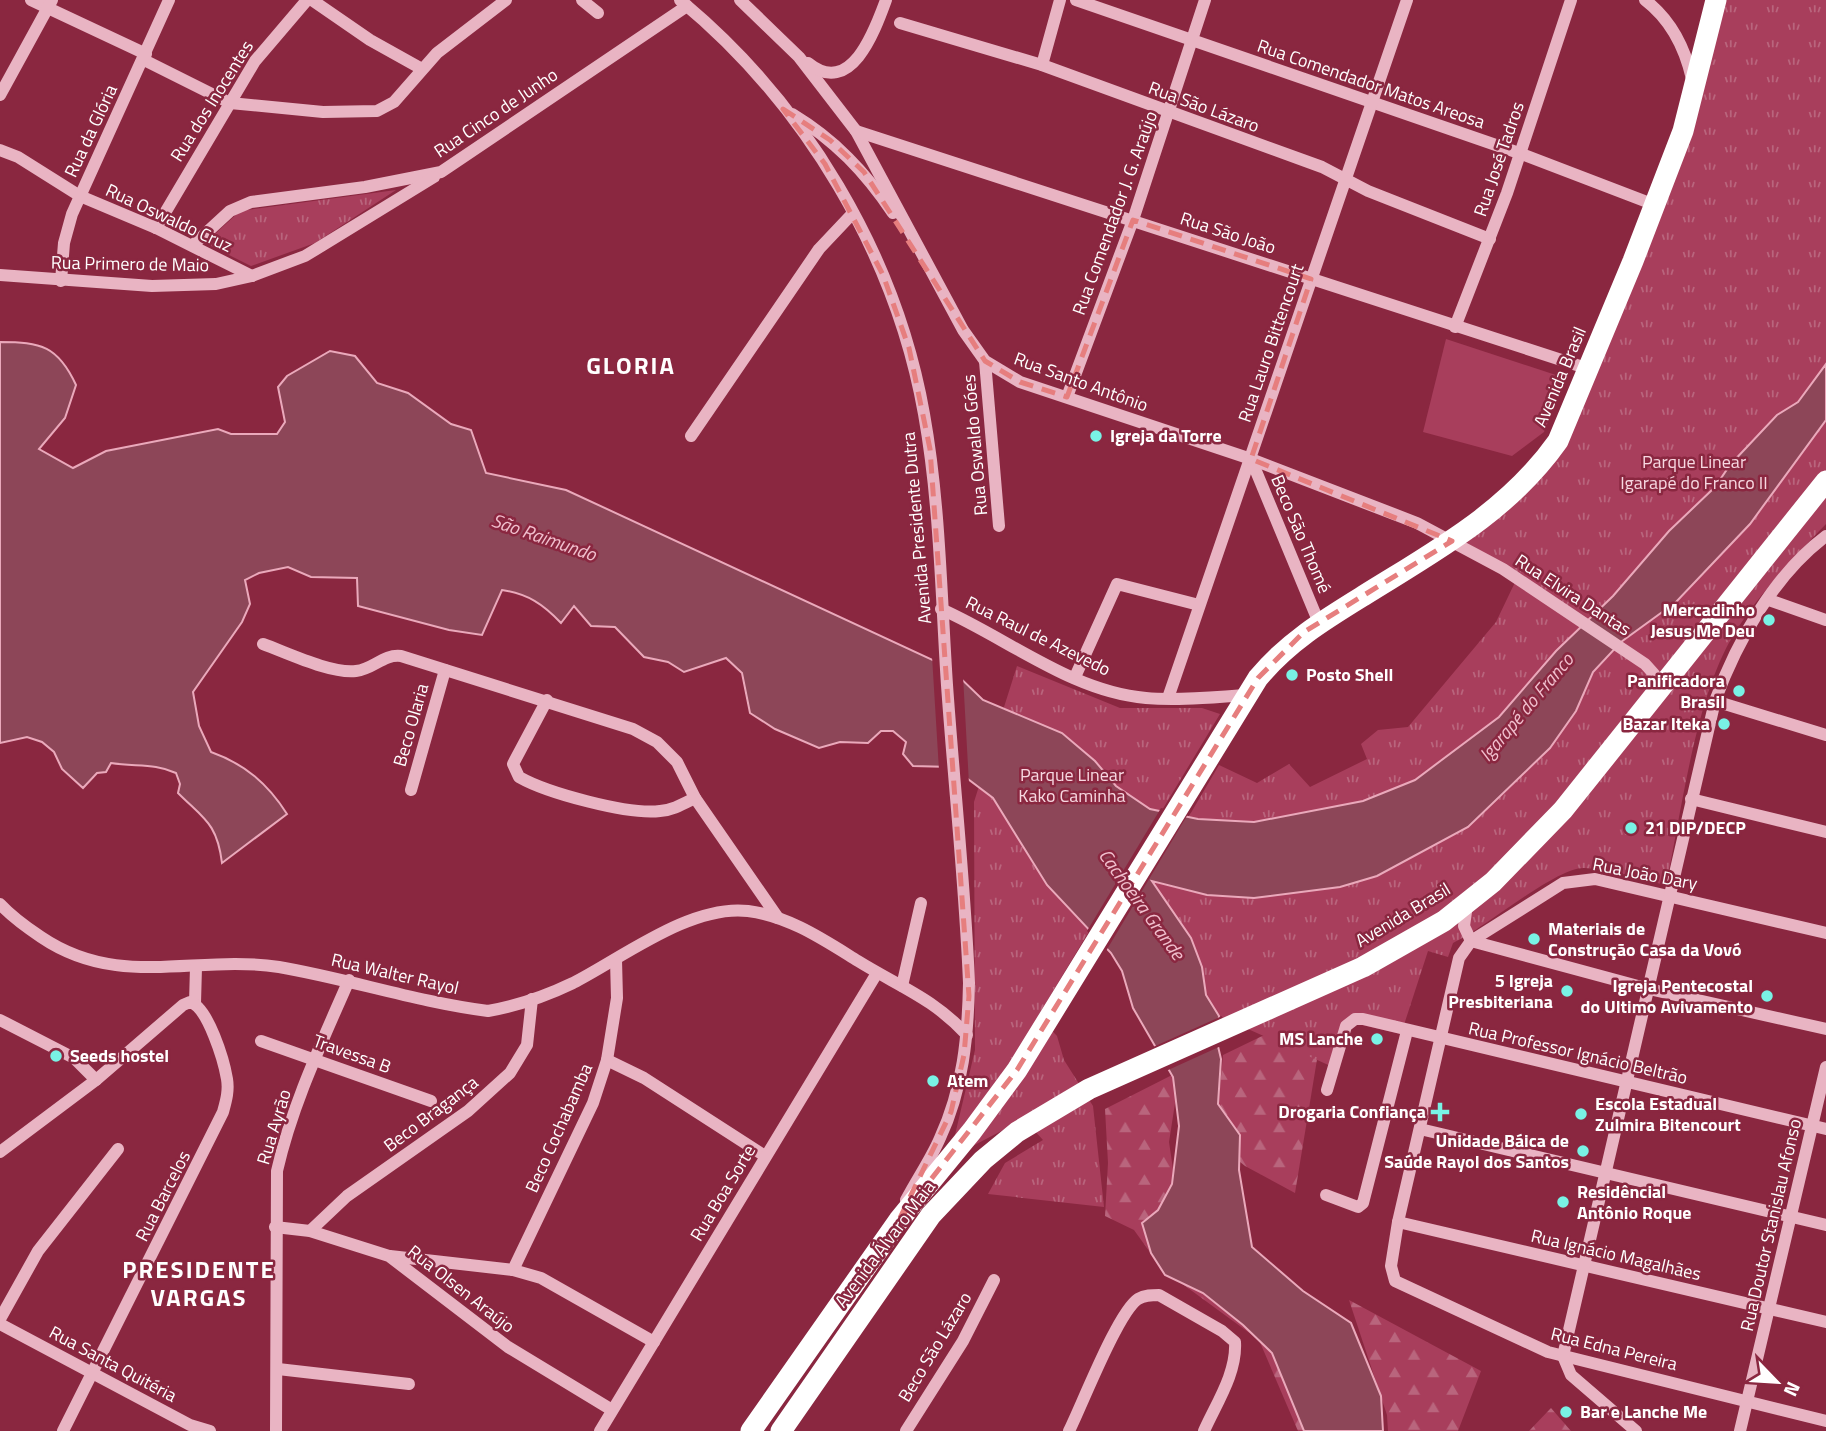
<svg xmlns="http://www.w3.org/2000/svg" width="1826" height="1431" font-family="'Titillium Web',sans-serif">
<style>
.green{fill:#a83e5c}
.forest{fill:url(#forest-firs)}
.park{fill:url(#park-tufts)}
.water{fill:#8d4658;stroke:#eaa9bb;stroke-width:2}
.pier{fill:#8a2740}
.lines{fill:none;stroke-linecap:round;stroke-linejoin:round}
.minor{stroke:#e9b4c3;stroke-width:12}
.highway{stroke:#fff;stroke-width:21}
.marked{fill:none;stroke:#e67e7e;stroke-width:5;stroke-dasharray:14 9;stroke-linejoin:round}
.poi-dot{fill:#79f2e5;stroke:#8a2740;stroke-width:2.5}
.labels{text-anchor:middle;stroke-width:5;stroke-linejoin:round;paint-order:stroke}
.street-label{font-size:18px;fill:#fff;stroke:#8a2740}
.poi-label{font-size:18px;font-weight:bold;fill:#fff;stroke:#8a2740;text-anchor:start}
.park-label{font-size:18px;fill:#f7d8e1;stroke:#8a2740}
.water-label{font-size:19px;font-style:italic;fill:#f1c0ce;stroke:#8a2740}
.district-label{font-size:24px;font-weight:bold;letter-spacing:2px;fill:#fff;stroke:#8a2740}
</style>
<defs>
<pattern id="forest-firs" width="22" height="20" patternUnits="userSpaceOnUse" patternTransform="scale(1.75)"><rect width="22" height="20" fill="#a83e5c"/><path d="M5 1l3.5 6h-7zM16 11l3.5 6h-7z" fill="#b9657d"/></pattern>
<pattern id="park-tufts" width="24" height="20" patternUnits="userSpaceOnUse" patternTransform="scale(1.75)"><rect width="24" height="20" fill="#a83e5c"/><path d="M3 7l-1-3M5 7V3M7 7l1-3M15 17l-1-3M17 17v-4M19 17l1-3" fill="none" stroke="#b9657d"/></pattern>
</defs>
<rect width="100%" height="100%" fill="#8a2740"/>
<path class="green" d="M1446 339 1565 378 1544 432 1512 456 1423 432Z"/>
<g class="forest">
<path d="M1326 1005 1295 1193 1245 1166 1218 1144 1217 1119 1223 1055Z"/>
<path d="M1180 1071 1169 1142 1182 1231 1336 1431H1298L1259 1340 1162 1269 1134 1230 1105 1216 1108 1163 1105 1109Z"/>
<path d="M1349 1300 1481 1371 1458 1431H1388L1387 1415Z"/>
<path d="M1551 1408 1571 1431H1529Z"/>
</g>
<g class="park">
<path d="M1723 0H1826V524C1793 558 1759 594 1734 634 1695 698 1682 810 1666 885 1640 879 1612 870 1585 868 1557 866 1484 929 1453 943L1448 957 1428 951 1401 1034 1349 1022 1335 1068 1219 1016 1206 995 1202 967 1151 881 1219 765 1257 783 1289 764 1310 787 1367 759 1361 744 1378 730 1408 727 1496 622 1519 574 1464 541C1511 512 1536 486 1566 440Z"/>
<path d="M396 190 315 243 251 266 205 243 240 211Z"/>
<path d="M1017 666 1120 708H1202L1220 714 1038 1016 1057 1036 1064 1060 1093 1106 1104 1207 988 1194 1005 1163 1043 1140 1024 1119 965 1150 955 1135 975 1050 974 802Z"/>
</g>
<path class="water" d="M0 342C41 342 58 346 76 385L65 418 39 449 73 468 106 451 218 429 231 434H277L285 422 278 387 287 376 330 351 355 356 377 383 408 393 451 424 471 430 486 473 566 490 950 668 983 700 1062 733 1095 761 1116 786 1150 809 1198 819 1254 822 1363 801 1415 780 1499 717 1556 651 1613 596 1669 531 1715 487 1730 465 1777 415 1798 402 1826 364V420L1750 524 1676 602 1621 642 1593 672 1576 711 1550 748 1468 827 1377 876 1340 887 1254 898 1207 895 1152 881 1191 938 1202 967 1206 995 1219 1016 1217 1042 1221 1059 1218 1104 1240 1135 1239 1170 1252 1247 1303 1291 1351 1323 1381 1396 1383 1431H1304L1272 1353 1243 1325 1203 1293 1165 1275 1151 1253 1142 1223 1158 1210 1172 1184 1179 1126 1173 1077 1133 1008 1122 971 1111 953 1047 885 993 798 952 767 913 766 903 754 906 742 893 731H881L868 743 840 742 819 748 775 729 750 713 742 673 726 658 684 672 668 662 644 657 615 627 591 626 574 606 561 623C543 604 528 594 502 590L482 635 449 630 358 606 357 578 311 577 288 567 259 573 245 580 250 604 242 622 193 692 199 726 211 752C245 764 268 784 287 814L222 863C217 823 204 819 178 793L180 784 176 773C155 763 135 767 111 763L106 772 97 773 83 788 62 769 54 752 42 742 27 737 0 743Z"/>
<g class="pier">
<path d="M932 656 952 665 963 676 969 784 951 770H939Z"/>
<path d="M1161 808 1188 814 1106 951 1087 931Z"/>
<path d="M1222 1016 1221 1046 1166 1071 1153 1047Z"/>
</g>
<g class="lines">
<g class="minor">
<path d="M31 0 146 54"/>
<path d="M312 0 370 40 422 69"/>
<path d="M582 0 598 13"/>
<path d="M680 0C805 103 896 255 924 414 940 503 941 595 947 685 954 785 965 884 969 983 968 1036 963 1089 940 1138 931 1159 917 1179 906 1200"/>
<path d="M740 0 799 57 856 131 963 330 985 361 1020 382 1251 459 1417 523 1503 569 1645 664 1654 674 1657 693"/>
<path d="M1076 0 1519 153 1655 205"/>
<path d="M1645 0C1670 19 1685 48 1692 79"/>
<path d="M900 23 1042 65 1322 167 1368 191 1490 239"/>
<path d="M144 60 230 103 323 112 377 111 394 102 437 53 506 0"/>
<path d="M808 63C851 98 875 30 886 0"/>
<path d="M1042 65 1060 0"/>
<path d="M0 95 52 0"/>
<path d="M792 114C835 140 865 172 893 213"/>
<path d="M856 131 1589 369"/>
<path d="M0 150 18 157 80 196 156 228 252 276"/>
<path d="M156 228 255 61 307 0"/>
<path d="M193 245 230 211 251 202 365 187 441 172 687 6"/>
<path d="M0 275 152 286 216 284 252 276 305 256 434 177"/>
<path d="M61 281 64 243 72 214 169 0"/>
<path d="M1455 327 1507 193 1571 0"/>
<path d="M985 361 999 526"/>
<path d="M1067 397 1133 220 1205 0"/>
<path d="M691 436 819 249 853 213"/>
<path d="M1251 459 1319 623"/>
<path d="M1769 600 1826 620"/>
<path d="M941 609C1007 638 1072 692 1146 698 1179 701 1214 697 1247 695"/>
<path d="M263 644C288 653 331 674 356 671 374 669 383 654 401 656L633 729 657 742 677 762 695 798 778 918"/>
<path d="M1075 677 1117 584 1199 605"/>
<path d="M1168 698 1407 0"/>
<path d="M547 700 513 764 519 777C547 793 628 815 660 811 673 810 683 804 695 798"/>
<path d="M1715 701 1826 735"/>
<path d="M411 790 445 670"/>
<path d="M1691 799 1826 832"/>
<path d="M0 904C12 917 26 927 41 937 119 990 195 954 279 967 349 979 417 1002 488 1011 517 1006 546 996 573 983 622 958 691 904 748 911 789 916 824 940 858 961 900 987 933 998 967 1035"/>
<path d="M1467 905 1464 926 1471 941 1459 958 1398 1222 1391 1266 1395 1281 1548 1352 1826 1421"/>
<path d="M1471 941 1563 883 1595 879 1826 933"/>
<path d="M1471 941 1649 989 1826 1029"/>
<path d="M902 986 921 903"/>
<path d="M195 1003 196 967"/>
<path d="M0 1020 74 1058 96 1080"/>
<path d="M261 1041 431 1101"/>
<path d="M607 1060 644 1078 765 1156"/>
<path d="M1327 1090 1346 1026 1355 1019H1363L1826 1129"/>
<path d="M1420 1129 1826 1225"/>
<path d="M0 1152 96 1080 183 1005 190 1002C208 1007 224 1061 227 1079 229 1091 226 1101 223 1112L63 1431"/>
<path d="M1326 1195 1358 1207 1363 1203 1407 1031"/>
<path d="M1398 1222 1826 1322"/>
<path d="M275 1227 310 1231 389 1256 508 1347 612 1410"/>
<path d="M310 1231 347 1196 468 1111 510 1073 527 1045 532 999"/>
<path d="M390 1256 513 1270 541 1278 654 1342"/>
<path d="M513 1270 593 1103 607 1060 617 998 616 960"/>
<path d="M0 1319 38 1251 118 1149"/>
<path d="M0 1324 190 1425 210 1431"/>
<path d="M278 1369 409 1384"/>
<path d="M276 1431 277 1171C292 1105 322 1042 349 980"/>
<path d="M600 1431 877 973"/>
<path d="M906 1431 963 1341 994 1280"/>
<path d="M1069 1431C1082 1405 1118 1312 1138 1299 1145 1295 1152 1295 1159 1295L1222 1331 1235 1342C1237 1373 1216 1404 1204 1431"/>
<path d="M1636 1431 1571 1375 1563 1356 1715 701C1737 641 1774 575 1826 536"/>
<path d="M1740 1431 1826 1067"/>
</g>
<g class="highway">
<path d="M751 1431 899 1220 972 1131 1017 1070 1258 678C1288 642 1324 620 1363 596 1435 551 1508 512 1558 441L1633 261 1683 131 1716 0"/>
<path d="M781 1431 931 1215 983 1160 1017 1132 1089 1089 1363 967 1444 921 1493 882 1563 810 1826 481"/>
</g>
</g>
<path class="marked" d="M783 109 830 140 864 172 985 361 1020 382 1067 397 1133 220 1311 279 1251 459 1452 541 1304 632 1258 678 1017 1070 899 1220 951 1112 964 1055 969 996 930 449 909 348 883 275 825 164Z"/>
<g class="poi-dot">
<circle cx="1096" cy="436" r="7"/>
<circle cx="1769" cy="620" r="7"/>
<circle cx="1292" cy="675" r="7"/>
<circle cx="1739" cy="691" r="7"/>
<circle cx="1724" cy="724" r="7"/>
<circle cx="1631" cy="828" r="7"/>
<circle cx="1534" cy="939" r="7"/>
<circle cx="1567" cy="991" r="7"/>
<circle cx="1767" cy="996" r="7"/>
<circle cx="1377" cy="1039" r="7"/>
<circle cx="56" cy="1056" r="7"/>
<circle cx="933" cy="1081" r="7"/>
<path d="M1436.5 1101.5h7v7h7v7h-7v7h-7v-7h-7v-7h7z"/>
<circle cx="1581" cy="1114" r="7"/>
<circle cx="1583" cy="1151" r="7"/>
<circle cx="1563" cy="1202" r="7"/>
<circle cx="1566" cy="1412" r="7"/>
</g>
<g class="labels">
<g class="street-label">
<text transform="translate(1371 84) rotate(19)" y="6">Rua Comendador Matos Areosa</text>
<text transform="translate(212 101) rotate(-58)" y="6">Rua dos Inocentes</text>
<text transform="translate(1204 107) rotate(20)" y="6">Rua São Lázaro</text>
<text transform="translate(496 113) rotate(-34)" y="6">Rua Cinco de Junho</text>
<text transform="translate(91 131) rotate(-65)" y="6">Rua da Glória</text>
<text transform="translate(1499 159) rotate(-71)" y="6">Rua José Tadros</text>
<text transform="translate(1115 213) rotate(-70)" y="6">Rua Comendador J. G. Araújo</text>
<text transform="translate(169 218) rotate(25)" y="6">Rua Oswaldo Cruz</text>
<text transform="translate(1228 233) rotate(18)" y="6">Rua São João</text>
<text transform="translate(130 264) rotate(1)" y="6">Rua Primero de Maio</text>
<text transform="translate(1271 343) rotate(-71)" y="6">Rua Lauro Bittencourt</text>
<text transform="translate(1560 377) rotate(-67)" y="6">Avenida Brasil</text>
<text transform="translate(1081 382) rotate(20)" y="6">Rua Santo Antônio</text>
<text transform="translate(975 445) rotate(-95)" y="6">Rua Oswaldo Góes</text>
<text transform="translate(917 528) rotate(-95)" y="6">Avenida Presidente Dutra</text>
<text transform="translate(1301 534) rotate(67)" y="6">Beco São Thomé</text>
<text transform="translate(1573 595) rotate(33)" y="6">Rua Elvira Dantas</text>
<text transform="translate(1038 636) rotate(26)" y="6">Rua Raul de Azevedo</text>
<text transform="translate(411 725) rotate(-74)" y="6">Beco Olaria</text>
<text transform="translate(1645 874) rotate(11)" y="6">Rua João Dary</text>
<text transform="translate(1403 915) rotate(-31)" y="6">Avenida Brasil</text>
<text transform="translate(395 974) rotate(13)" y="6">Rua Walter Rayol</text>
<text transform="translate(1578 1053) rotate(13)" y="6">Rua Professor Ignácio Beltrão</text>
<text transform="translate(352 1054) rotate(20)" y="6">Travessa B</text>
<text transform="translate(431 1114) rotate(-37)" y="6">Beco Bragança</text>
<text transform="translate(274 1127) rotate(-73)" y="6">Rua Ayrão</text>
<text transform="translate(559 1128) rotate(-66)" y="6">Beco Cochabamba</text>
<text transform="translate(723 1193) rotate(-59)" y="6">Rua Boa Sorte</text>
<text transform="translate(163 1196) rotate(-63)" y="6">Rua Barcelos</text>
<text transform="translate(1771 1225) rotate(-77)" y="6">Rua Doutor Stanislau Afonso</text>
<text transform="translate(885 1244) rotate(-53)" y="6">Avenida Álvaro Maia</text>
<text transform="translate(1616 1255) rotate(13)" y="6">Rua Ignácio Magalhães</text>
<text transform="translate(461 1289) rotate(38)" y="6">Rua Olsen Araújo</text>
<text transform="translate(935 1347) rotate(-59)" y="6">Beco São Lázaro</text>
<text transform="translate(1614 1349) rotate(14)" y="6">Rua Edna Pereira</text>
<text transform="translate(113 1364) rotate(28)" y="6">Rua Santa Quitéria</text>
</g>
<g class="poi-label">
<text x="1110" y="442">Igreja da Torre</text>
<text x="1755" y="616" text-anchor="end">Mercadinho<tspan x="1755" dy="21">Jesus Me Deu</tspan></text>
<text x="1306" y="681">Posto Shell</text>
<text x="1725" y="687" text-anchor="end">Panificadora<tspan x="1725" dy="21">Brasil</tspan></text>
<text x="1710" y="730" text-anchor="end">Bazar Iteka</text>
<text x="1645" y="834">21 DIP/DECP</text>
<text x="1548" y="935">Materiais de<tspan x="1548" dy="21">Construção Casa da Vovó</tspan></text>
<text x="1553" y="987" text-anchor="end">5 Igreja<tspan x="1553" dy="21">Presbiteriana</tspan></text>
<text x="1753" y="992" text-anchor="end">Igreja Pentecostal<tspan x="1753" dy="21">do Ultimo Avivamento</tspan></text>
<text x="1363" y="1045" text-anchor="end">MS Lanche</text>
<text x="70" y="1062">Seeds hostel</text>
<text x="947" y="1087">Atem</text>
<text x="1595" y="1110">Escola Estadual<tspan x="1595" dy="21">Zulmira Bitencourt</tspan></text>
<text x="1426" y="1118" text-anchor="end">Drogaria Confiança</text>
<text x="1569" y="1147" text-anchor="end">Unidade Báica de<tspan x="1569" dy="21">Saúde Rayol dos Santos</tspan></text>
<text x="1577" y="1198">Residêncial<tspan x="1577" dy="21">Antônio Roque</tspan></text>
<text x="1580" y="1418">Bar e Lanche Me</text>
</g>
<g class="park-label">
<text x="1694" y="468">Parque Linear<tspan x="1694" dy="21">Igarapé do Franco II</tspan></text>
<text x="1072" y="781">Parque Linear<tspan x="1072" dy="21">Kako Caminha</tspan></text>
</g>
<g class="water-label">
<text transform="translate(544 537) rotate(19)" y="7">São Raimundo</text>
<text transform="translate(1526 707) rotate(-50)" y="7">Igarapé do Franco</text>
<text transform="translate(1142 904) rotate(54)" y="7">Cachoeira Grande</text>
</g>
<g class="district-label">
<text x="631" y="374">GLORIA</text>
<text x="199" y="1278">PRESIDENTE<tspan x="199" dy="28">VARGAS</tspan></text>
</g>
</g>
<g transform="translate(1777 1382) rotate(115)" stroke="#8a2740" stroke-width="5" paint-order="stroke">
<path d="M0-5L12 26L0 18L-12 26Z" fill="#ffffff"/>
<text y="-10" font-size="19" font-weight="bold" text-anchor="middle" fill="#ffffff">N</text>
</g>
</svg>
